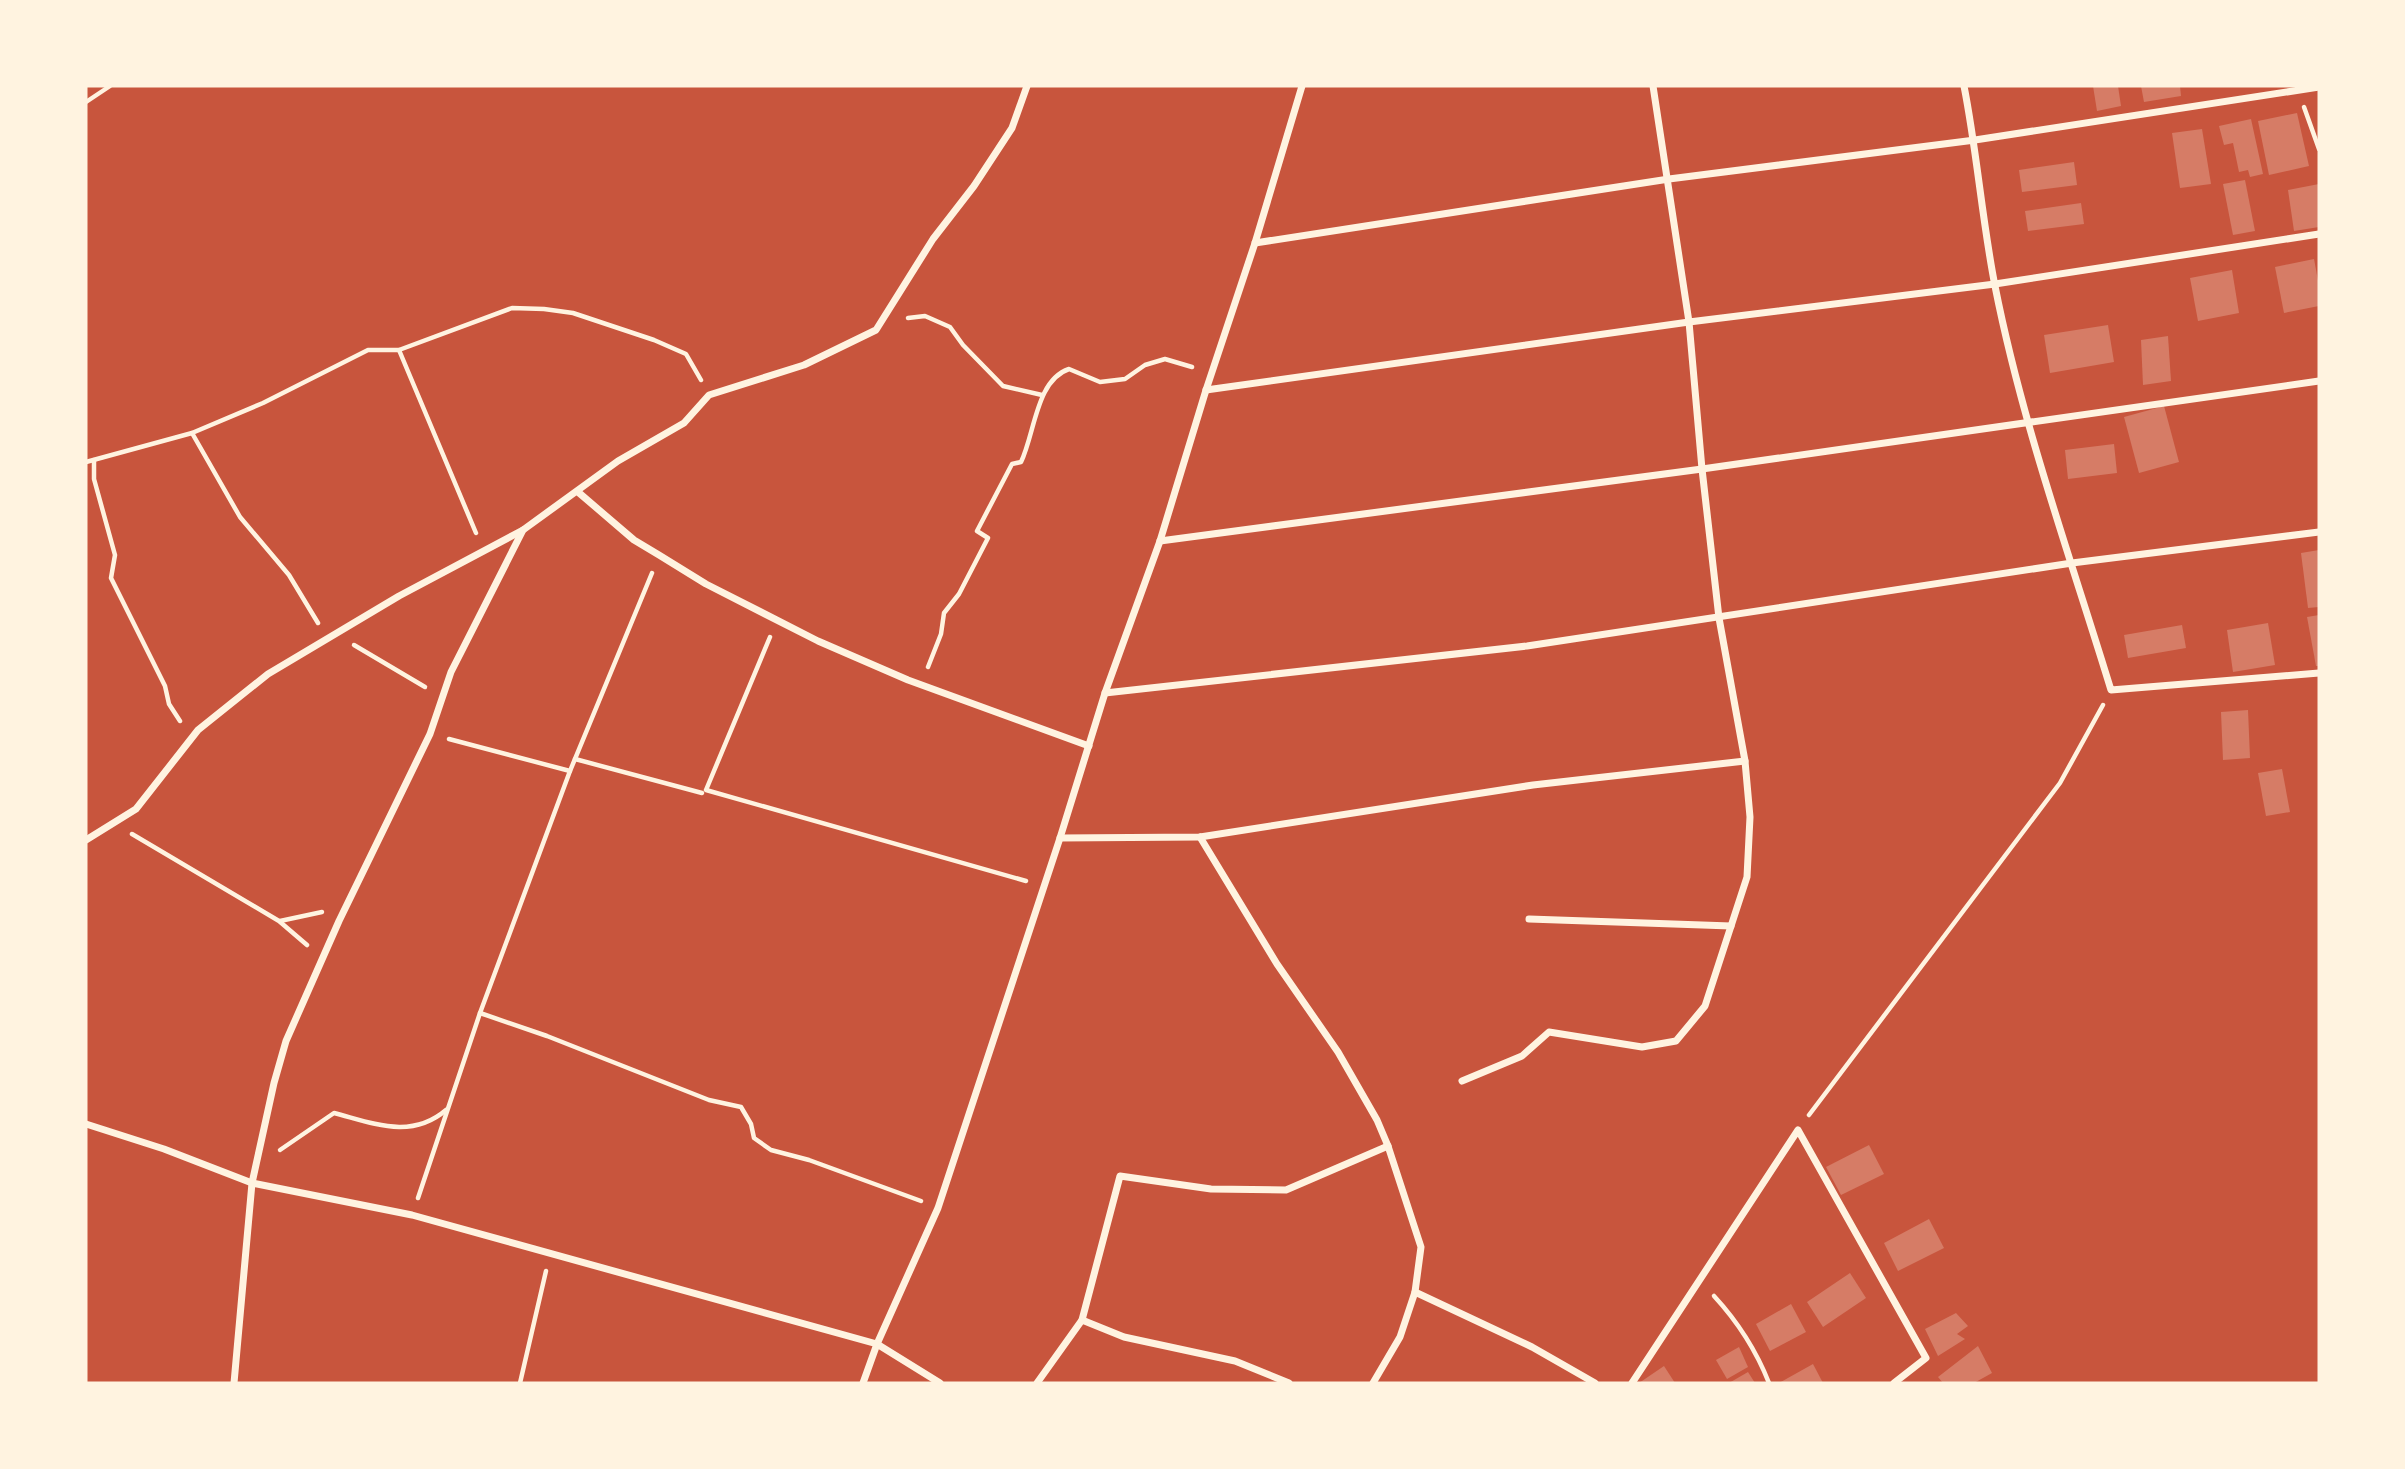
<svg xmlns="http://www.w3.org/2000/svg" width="2405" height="1469" font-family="'Fira Sans',sans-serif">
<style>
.building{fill:#d67c66}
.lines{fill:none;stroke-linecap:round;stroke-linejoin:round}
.path{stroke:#fff3e0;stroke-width:4.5}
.minor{stroke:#fff3e0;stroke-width:7}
</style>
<rect width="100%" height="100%" fill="#c8553d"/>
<g class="building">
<path d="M2093 86H2118L2121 106 2097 111Z"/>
<path d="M2141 86H2180L2181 96 2144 102Z"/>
<path d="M2297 113 2309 166 2269 175 2258 121Z"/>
<path d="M2251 119 2263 174 2250 177 2248 170 2239 172 2233 143 2224 145 2219 126Z"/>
<path d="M2202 129 2211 184 2180 188 2172 133Z"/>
<path d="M2074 162 2077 185 2022 192 2019 170Z"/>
<path d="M2245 180 2255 231 2233 235 2223 184Z"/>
<path d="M2319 184V227L2294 231 2288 190Z"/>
<path d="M2081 203 2084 224 2028 231 2025 211Z"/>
<path d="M2314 259 2319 286V306L2284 313 2275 267Z"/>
<path d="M2232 270 2239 313 2198 321 2190 278Z"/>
<path d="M2108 325 2114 362 2050 373 2044 335Z"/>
<path d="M2168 336 2171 381 2143 385 2141 340Z"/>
<path d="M2164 406 2179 462 2139 473 2124 417Z"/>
<path d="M2114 444 2117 473 2068 479 2065 450Z"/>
<path d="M2319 550V607L2308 608 2301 553Z"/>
<path d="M2319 615V666H2316L2307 617Z"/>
<path d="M2268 623 2275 665 2233 672 2227 630Z"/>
<path d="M2182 625 2186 648 2128 658 2124 635Z"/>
<path d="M2248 710 2250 758 2223 760 2221 712Z"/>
<path d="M2282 769 2290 812 2266 816 2258 773Z"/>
<path d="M1869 1145 1884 1174 1841 1195 1826 1167Z"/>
<path d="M1929 1219 1944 1248 1898 1271 1884 1243Z"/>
<path d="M1850 1273 1866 1298 1823 1327 1807 1302Z"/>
<path d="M1791 1304 1806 1332 1770 1351 1756 1324Z"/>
<path d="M1956 1313 1968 1326 1957 1334 1965 1339 1938 1356 1925 1329Z"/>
<path d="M1978 1346 1992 1373 1974 1383H1943L1938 1377Z"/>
<path d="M1739 1347 1748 1367 1727 1379 1716 1360Z"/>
<path d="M1813 1364 1823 1383H1779Z"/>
<path d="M1664 1366 1675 1383H1639Z"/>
<path d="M1748 1372 1755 1383H1729Z"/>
</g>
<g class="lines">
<g class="path">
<path d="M86 102 110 86"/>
<path d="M2304 107 2319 149"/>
<path d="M908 318 925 316 950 327 963 345 1003 386 1042 395"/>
<path d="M399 350 476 533"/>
<path d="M192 433 240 517 289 575 318 623"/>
<path d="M94 460V479L115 555 111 578 165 686 169 704 180 721"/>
<path d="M86 462 192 433 263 403 368 350H399L512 308 544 309 573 313 654 340 686 354 701 380"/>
<path d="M770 637 706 790 1026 881"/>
<path d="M354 645 425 687"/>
<path d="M928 667 941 634 944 613 959 594 988 538 977 531 1012 464 1021 462C1035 433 1036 380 1069 369L1100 382 1125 379 1145 365 1165 359 1192 367"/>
<path d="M449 739 570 771"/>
<path d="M575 759 702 793"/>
<path d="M132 834 279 921 307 945"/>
<path d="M280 921 322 912"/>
<path d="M480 1013 547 1036 709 1100 741 1107 751 1124 754 1138 771 1150 809 1160 921 1201"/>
<path d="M1809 1115 2060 783 2103 705"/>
<path d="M280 1150 334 1113C373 1123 411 1140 446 1110"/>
<path d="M418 1198 480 1013 570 771 652 573"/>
<path d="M1714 1296C1738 1322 1756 1350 1769 1383"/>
<path d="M520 1383 546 1271"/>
</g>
<g class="minor">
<path d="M1964 86C1977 152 1982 220 1995 286 2022 423 2070 556 2111 690L2319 673"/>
<path d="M1255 243 1669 179 1975 140 2319 87"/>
<path d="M1206 390 1689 322 1995 284 2319 234"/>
<path d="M578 492 634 540 659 555 706 584 818 641 908 680 1089 746"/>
<path d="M1160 541 1702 469 2319 381"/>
<path d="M1105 693 1527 646 2072 563 2319 532"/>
<path d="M1200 837 1277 964 1338 1052 1377 1120 1388 1146 1421 1247 1415 1292 1400 1337 1373 1383"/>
<path d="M1060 838 1200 837 1533 785 1745 761"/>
<path d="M86 840 136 809 198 730 268 674 399 596 523 530"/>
<path d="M1529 919 1731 926"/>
<path d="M1462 1081 1522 1056 1549 1032 1642 1047 1676 1041 1705 1006 1747 877 1750 817 1745 761 1719 618 1702 469 1689 322 1653 86"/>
<path d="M86 1124 164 1149 252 1183 412 1215 877 1344 940 1383"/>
<path d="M1415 1292 1532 1347 1595 1383"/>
<path d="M1082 1320 1124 1337 1235 1361 1289 1383"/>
<path d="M234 1383 252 1183 274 1083 286 1041 339 921 430 734 451 672 523 530 618 461 684 423 709 395 804 365 876 330 933 239 974 186 1012 128 1027 86"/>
<path d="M863 1383 877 1344 938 1208 1060 838 1105 693 1160 541 1206 390 1255 243 1302 86"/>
<path d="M1037 1383 1082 1320 1120 1176 1211 1189 1286 1190 1388 1146"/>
<path d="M1632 1383 1798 1130 1926 1358 1894 1383"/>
</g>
</g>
<rect width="2405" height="1469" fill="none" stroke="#fff3e0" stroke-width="175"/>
</svg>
